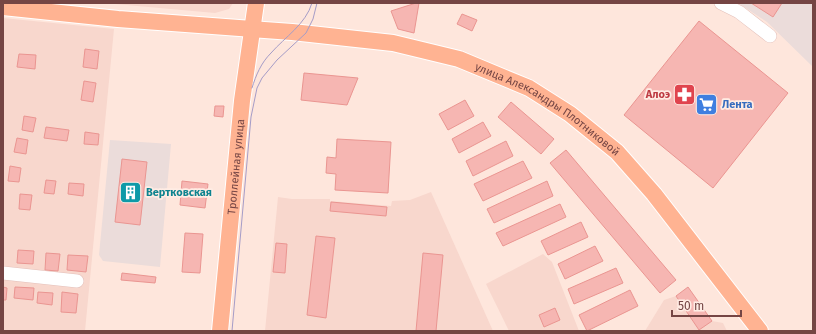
<svg xmlns="http://www.w3.org/2000/svg" width="816" height="334" font-family="'Fira Sans',sans-serif">
<style>
.residential{fill:#f8d7cd}
.industrial{fill:#ebdcda}
.building{fill:#f6b6b2;stroke:#ea9591}
.lines{fill:none;stroke-linecap:round;stroke-linejoin:round}
.minor-casing{stroke:#e4c1bb;stroke-width:14}
.major-casing{stroke:#fff;stroke-width:18}
.minor{stroke:#fff;stroke-width:13}
.major{stroke:#ffb392;stroke-width:16}
.tram{stroke:#a59cc7;stroke-width:1}
.labels{text-anchor:middle;stroke-width:3.5;stroke-linejoin:round;paint-order:stroke}
.health-label{font-size:11px;font-weight:bold;fill:#be3a42;stroke:#ffece4;text-anchor:end}
.shop-label{font-size:11px;font-weight:bold;fill:#366cbe;stroke:#ffece4;text-anchor:start}
.street-label{font-size:11px;fill:#754544;stroke:#ffece4}
.culture-label{font-size:11px;font-weight:bold;fill:#0d838f;stroke:#ffece4;text-anchor:start}
</style>
<rect width="100%" height="100%" fill="#fee6dc"/>
<g class="residential">
<path d="M104 3H233L229 9 215 13Z"/>
<path d="M3 18 114 29 85 331H3Z"/>
<path d="M431 192 493 331H265L278 197 292 199H330V201L391 206 392 201 410 200Z"/>
<path d="M543 254 552 262 579 331H509L486 284Z"/>
<path d="M676 296 699 329 712 321 723 323 727 331H645L664 300Z"/>
</g>
<g class="industrial">
<path d="M738 3H813V67L767 22Z"/>
<path d="M110 140 171 144 160 267 103 261 99 255Z"/>
</g>
<g class="building">
<path d="M416 3H419L414 33 398 29 391 11Z"/>
<path d="M751 3H782L773 17Z"/>
<path d="M462 14 477 20 472 31 457 24Z"/>
<path d="M699 21 788 93 713 188 624 115Z"/>
<path d="M85 49 99 51 97 69 83 67Z"/>
<path d="M19 54 36 55 35 69 17 67Z"/>
<path d="M304 73 358 78 347 105 301 100Z"/>
<path d="M84 81 96 83 93 102 81 100Z"/>
<path d="M465 100 474 116 448 130 439 114Z"/>
<path d="M511 102 554 139 541 154 498 117Z"/>
<path d="M215 106H224L223 117 214 116Z"/>
<path d="M24 116 36 118 33 132 22 130Z"/>
<path d="M483 122 491 136 459 153 452 139Z"/>
<path d="M46 127 69 130 67 141 44 138Z"/>
<path d="M85 132 99 134 98 145 84 144Z"/>
<path d="M17 138 28 140 26 154 14 152Z"/>
<path d="M337 139 391 142 388 193 335 190 336 174 326 173 327 157 336 158Z"/>
<path d="M506 141 513 156 473 176 466 161Z"/>
<path d="M566 150 676 280 660 293 550 163Z"/>
<path d="M122 159 147 162 140 225 115 222Z"/>
<path d="M523 161 532 178 483 201 474 184Z"/>
<path d="M10 166 21 168 19 182 8 181Z"/>
<path d="M46 180 56 181 54 194 44 193Z"/>
<path d="M182 181 208 184 205 208 180 205Z"/>
<path d="M547 181 553 196 494 223 487 209Z"/>
<path d="M69 183 84 184 83 196 68 194Z"/>
<path d="M20 194 32 195 30 210 19 209Z"/>
<path d="M331 202 387 207 386 216 330 211Z"/>
<path d="M560 204 566 217 503 246 496 233Z"/>
<path d="M581 222 588 237 548 255 541 241Z"/>
<path d="M185 233 203 234 200 273 182 272Z"/>
<path d="M316 236 335 238 326 318 307 315Z"/>
<path d="M276 243 287 244 285 273 273 272Z"/>
<path d="M595 246 603 261 565 279 558 264Z"/>
<path d="M18 250 34 251 33 264 17 263Z"/>
<path d="M46 253 60 254 58 271 45 270Z"/>
<path d="M423 253 443 255 436 331H416Z"/>
<path d="M68 255 88 256 86 272 67 270Z"/>
<path d="M616 268 623 283 574 304 568 289Z"/>
<path d="M122 273 156 277 155 283 121 280Z"/>
<path d="M3 287 7 288 6 300H3Z"/>
<path d="M15 287 34 288 33 300 14 298Z"/>
<path d="M688 287 712 321 699 330 676 296Z"/>
<path d="M630 290 638 306 587 331 579 315Z"/>
<path d="M38 292 53 293 52 305 37 303Z"/>
<path d="M62 292 78 294 76 313 61 312Z"/>
<path d="M555 308 560 320 544 327 539 315Z"/>
</g>
<g class="lines">
<defs>
<g id="minor">
<path d="M721 3 739 12 770 36"/>
<path d="M3 273 77 281"/>
</g>
<g id="major">
<path id="s1" d="M3 7 118 19 292 32 393 43 459 59 529 88 570 114 617 152 654 194 760 331"/>
<path id="s2" d="M220 331 242 101 256 3"/>
</g>
</defs>
<use href="#minor" class="minor-casing"/>
<use href="#major" class="major-casing"/>
<use href="#minor" class="minor"/>
<use href="#major" class="major"/>
<g class="tram">
<path d="M252 88C256 75 261 63 271 53 285 37 306 24 312 3"/>
<path d="M232 331 251 117 257 88 262 78 277 60 306 33 313 19 317 3"/>
</g>
</g>
<defs>
<symbol id="pharmacy-square" viewBox="-11 -11 22 22"><rect x="-9" y="-9" width="18" height="18" rx="4" fill="#e0444e" stroke="#ffece4"/><path d="M-2-6h4v4h4v4h-4v4h-4v-4h-4v-4h4Z" fill="#fff"/></symbol>
<symbol id="supermarket-square" viewBox="-11 -11 22 22"><rect x="-9" y="-9" width="18" height="18" rx="4" fill="#3f7fe0" stroke="#ffece4"/><path d="M-6-5.5h2.5l.6 2H6L4.5 2H-2.5L-4.4-4H-6ZM-1.5 3.2a1.3 1.3 0 1 0 .1 0ZM3 3.2a1.3 1.3 0 1 0 .1 0Z" fill="#fff"/></symbol>
<symbol id="building-square" viewBox="-11 -11 22 22"><rect x="-9" y="-9" width="18" height="18" rx="4" fill="#0f9aa8" stroke="#ffece4"/><path d="M-4-6H4V6H1V3H-1V6H-4ZM-2.5-4.3h1.7v1.8h-1.7ZM.8-4.3h1.7v1.8H.8ZM-2.5-1h1.7V.8h-1.7ZM.8-1h1.7V.8H.8Z" fill="#fff"/></symbol>
</defs>
<g fill-rule="evenodd">
<use href="#pharmacy-square" x="672" y="82" width="25" height="25"/>
<use href="#supermarket-square" x="694" y="92" width="25" height="25"/>
<use href="#building-square" x="118" y="180" width="25" height="25"/>
</g>
<g class="labels">
<g class="health-label">
<text x="670" y="98">Алоэ</text>
</g>
<g class="shop-label">
<text x="722" y="108">Лента</text>
</g>
<g class="street-label">
<text dy="4" stroke="none"><textPath href="#s1" startOffset="562">улица Александры Плотниковой</textPath></text>
<text dy="4" stroke="none"><textPath href="#s2" startOffset="165">Троллейная улица</textPath></text>
</g>
<g class="culture-label">
<text x="146" y="196">Вертковская</text>
</g>
</g>
<rect width="816" height="334" fill="none" stroke="#754544" stroke-width="8"/>
<path d="M672 310v6h69v-6" fill="none" stroke="#754544" stroke-width="2"/>
<text x="678" y="310" font-size="12" fill="#754544" stroke="#ffece4" stroke-width="3" paint-order="stroke">50 m</text>
</svg>
